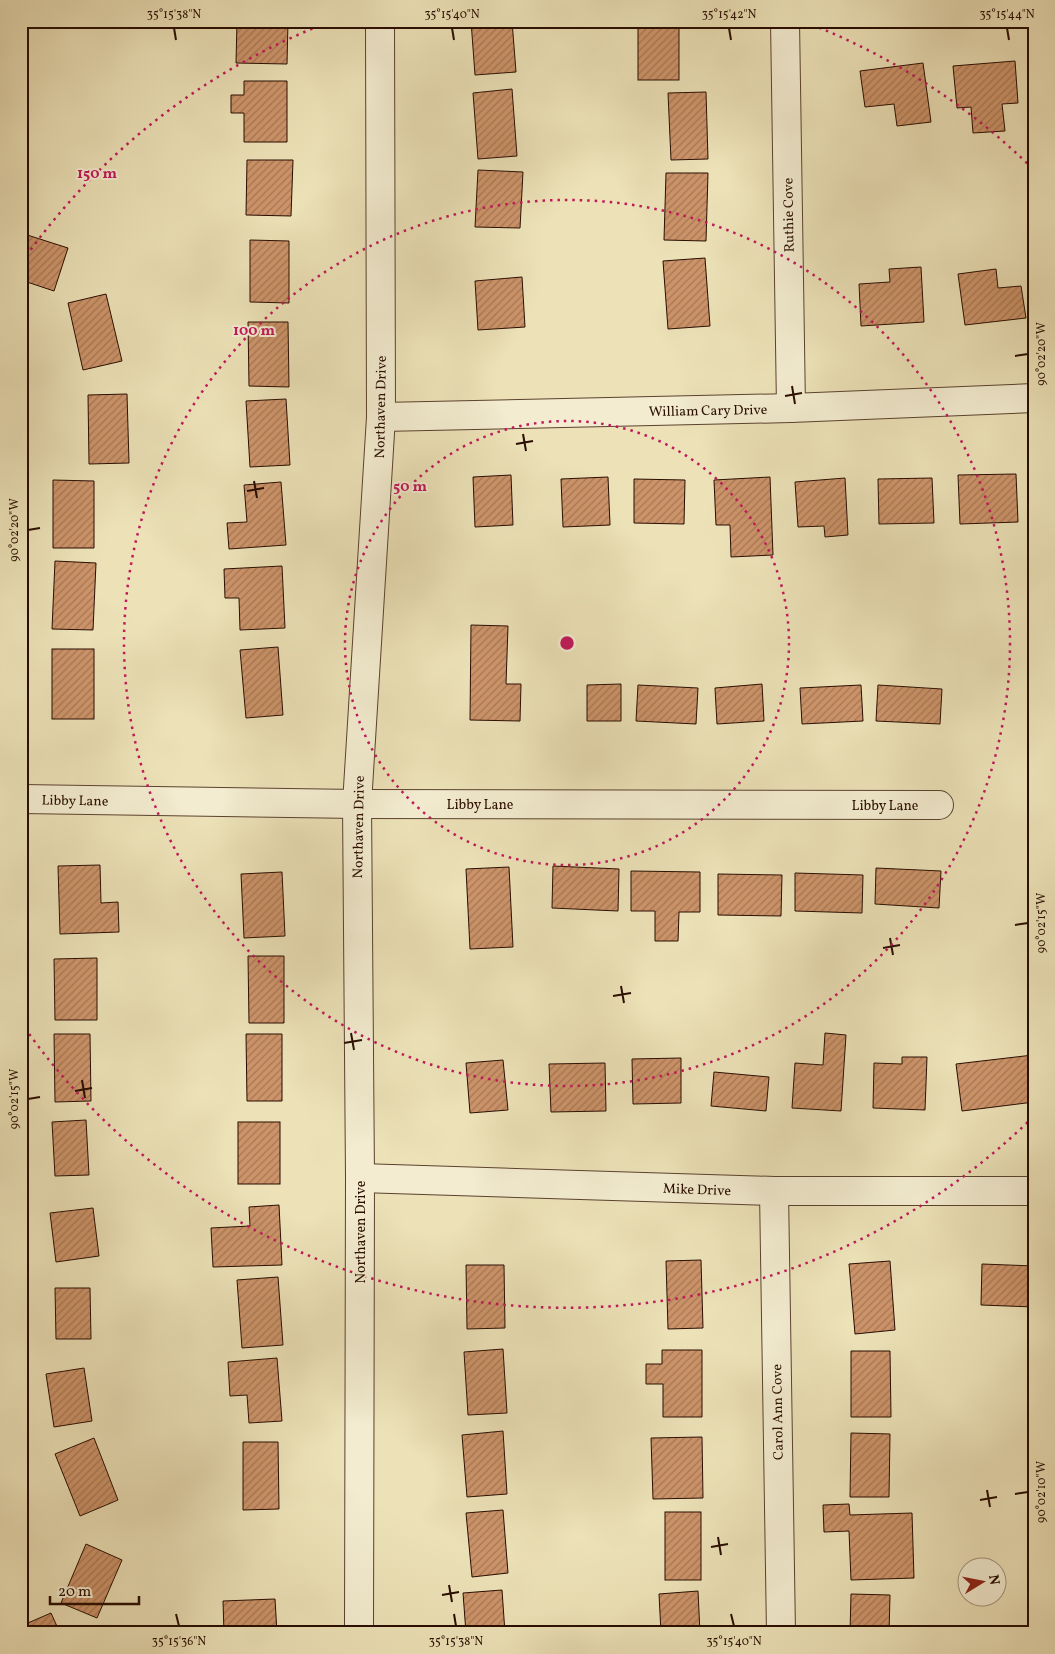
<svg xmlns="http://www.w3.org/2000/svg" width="1055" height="1654" font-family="Vollkorn,serif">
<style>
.building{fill:url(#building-hatch);stroke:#290d01}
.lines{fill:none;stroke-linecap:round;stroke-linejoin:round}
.street-casing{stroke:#5a422e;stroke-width:30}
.street{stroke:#f3ecd0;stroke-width:28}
.ticks{fill:none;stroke:#290d01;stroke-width:2}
.ring{fill:none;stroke:#c2185b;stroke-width:2.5;stroke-dasharray:2.5 5}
.labels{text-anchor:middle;stroke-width:4;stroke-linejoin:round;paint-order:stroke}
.street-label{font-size:14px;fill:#290d01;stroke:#f3ecd0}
.centre{fill:#c2185b;stroke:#f3ecd0;stroke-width:2.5}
.ring-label{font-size:15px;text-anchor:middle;font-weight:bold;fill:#c2185b;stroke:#f3ecd0;stroke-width:4;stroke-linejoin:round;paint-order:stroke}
.neatline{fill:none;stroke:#290d01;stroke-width:2}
.ticks-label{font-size:12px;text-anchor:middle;fill:#290d01}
</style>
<defs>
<pattern id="building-hatch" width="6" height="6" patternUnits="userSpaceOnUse" patternTransform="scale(1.25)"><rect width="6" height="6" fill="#cd946a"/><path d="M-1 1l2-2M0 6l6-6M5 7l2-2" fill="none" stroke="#a67755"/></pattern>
</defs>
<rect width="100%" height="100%" fill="#ece1b7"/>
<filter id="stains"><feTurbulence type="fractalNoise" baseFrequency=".004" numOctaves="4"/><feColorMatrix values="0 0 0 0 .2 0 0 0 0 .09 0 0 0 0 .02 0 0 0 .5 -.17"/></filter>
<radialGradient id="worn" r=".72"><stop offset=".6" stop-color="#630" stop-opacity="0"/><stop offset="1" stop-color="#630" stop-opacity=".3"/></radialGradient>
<g class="building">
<path d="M237 21H288L287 64 236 63Z"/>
<path d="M471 21H512L516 72 475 75Z"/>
<rect x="638" y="21" width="41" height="59"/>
<path d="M1015 61 1018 103 1002 104 1005 131 973 133 971 107 957 108 953 66Z"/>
<path d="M1028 62H1034V104Z"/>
<path d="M923 63 931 122 897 126 894 104 865 107 860 71Z"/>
<path d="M244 81H287V142H244V113H231V95H244Z"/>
<path d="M512 89 517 156 478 159 473 93Z"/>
<path d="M706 92 708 159 671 160 668 93Z"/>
<path d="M247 160H293L291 216 246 215Z"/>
<path d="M478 170 523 172 520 228 475 227Z"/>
<path d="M666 173H708L706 241 664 240Z"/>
<path d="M21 233 68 248 54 291 21 280Z"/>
<path d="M250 240 289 241V303L250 302Z"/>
<path d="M705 258 710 326 668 329 663 261Z"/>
<path d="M921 267 924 322 861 326 859 284 890 282 889 269Z"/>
<path d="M996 269 998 288 1021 286 1026 318 965 325 958 274Z"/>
<path d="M522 277 525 327 478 330 475 281Z"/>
<path d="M106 294 122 361 83 370 68 303Z"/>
<path d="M248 322H288L289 387 249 386Z"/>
<path d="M127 394 129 463 89 464 88 395Z"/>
<path d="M286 399 290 465 250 467 246 401Z"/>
<path d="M1016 474 1018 522 960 524 958 475Z"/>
<path d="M511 475 513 525 475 527 473 477Z"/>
<path d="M608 477 610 525 563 527 561 479Z"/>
<path d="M770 477 773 555 731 557 730 525H716L714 480Z"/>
<path d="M845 478 848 535 825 537 824 526 798 527 795 482Z"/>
<path d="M932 478 934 523 879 524 878 479Z"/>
<path d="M634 479 685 480 684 524 634 523Z"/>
<path d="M53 480 94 481V548H53Z"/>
<path d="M281 482 286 545 229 549 227 523 247 522 244 485Z"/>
<path d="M55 561 96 563 93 630 52 629Z"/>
<path d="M282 566 285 628 240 630 239 598H225L224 569Z"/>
<path d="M471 625 508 626 506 684H521L520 721 470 720Z"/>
<path d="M278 647 283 715 246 718 240 650Z"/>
<rect x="52" y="649" width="42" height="70"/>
<path d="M621 684V721H587V685Z"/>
<path d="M762 684 764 721 717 724 715 688Z"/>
<path d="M638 685 698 688 696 724 636 721Z"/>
<path d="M861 685 863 721 802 724 800 688Z"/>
<path d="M878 685 942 689 940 724 876 721Z"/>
<path d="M100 865 101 903 118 902 119 932 60 934 58 866Z"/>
<path d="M553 866 619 869 618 911 552 908Z"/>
<path d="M509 867 513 947 470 949 466 869Z"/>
<path d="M876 868 941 871 939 908 875 904Z"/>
<path d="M631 871 700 872V912H679L678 941H655V911H631Z"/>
<path d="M282 872 285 936 244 938 241 874Z"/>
<path d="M795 873 863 875 862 913 795 911Z"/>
<path d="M718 874 782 875 781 916 718 915Z"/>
<path d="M248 956H284V1023H249Z"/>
<path d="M97 958V1020H55L54 959Z"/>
<path d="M825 1033 846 1035 841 1111 792 1108 795 1063 823 1065Z"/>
<path d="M54 1034H90L91 1101 55 1102Z"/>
<path d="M246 1034H282V1101H247Z"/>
<path d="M1033 1055 1034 1102 962 1111 956 1064Z"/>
<path d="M902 1057H927L925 1110 873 1108 874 1063 902 1064Z"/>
<path d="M681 1058V1103L633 1104 632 1059Z"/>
<path d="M503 1060 508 1110 470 1113 466 1063Z"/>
<path d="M605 1063 606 1111 551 1112 549 1064Z"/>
<path d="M714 1072 769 1077 766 1111 711 1106Z"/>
<path d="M86 1120 89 1175 55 1176 52 1122Z"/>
<rect x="238" y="1122" width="42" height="62"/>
<path d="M279 1205 282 1265 213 1267 211 1228 250 1226 249 1207Z"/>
<path d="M93 1208 99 1256 56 1262 50 1213Z"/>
<path d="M701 1260 703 1328 668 1329 666 1261Z"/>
<path d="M890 1261 895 1330 855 1334 849 1264Z"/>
<path d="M982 1264 1034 1266V1307L981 1305Z"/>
<path d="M466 1265H504L505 1328 467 1329Z"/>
<path d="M278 1277 283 1345 242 1348 237 1280Z"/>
<path d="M55 1288H90L91 1339H56Z"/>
<path d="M503 1349 507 1413 468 1415 464 1352Z"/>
<path d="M662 1350H702V1417H663V1384H646V1364H662Z"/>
<path d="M851 1351H890L891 1417H851Z"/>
<path d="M277 1358 282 1421 249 1423 247 1395 230 1396 228 1362Z"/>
<path d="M84 1368 92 1421 54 1427 46 1374Z"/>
<path d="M503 1431 507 1494 467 1497 462 1435Z"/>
<path d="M851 1433 890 1434 889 1497H850Z"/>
<path d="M702 1437 703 1498 653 1499 651 1438Z"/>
<path d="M94 1438 118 1500 80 1516 55 1454Z"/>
<path d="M243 1442H278L279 1509 243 1510Z"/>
<path d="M849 1504 850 1515 912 1513 914 1578 851 1580 849 1531 824 1532 823 1505Z"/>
<path d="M503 1510 508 1573 472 1577 466 1513Z"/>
<rect x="665" y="1512" width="36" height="68"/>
<path d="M86 1544 122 1560 97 1618 61 1603Z"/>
<path d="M502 1590 505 1633H466L463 1593Z"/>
<path d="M698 1591 700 1633H661L659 1594Z"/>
<path d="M851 1594 890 1595 889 1633H850Z"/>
<path d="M275 1599 277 1633H224L223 1601Z"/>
<path d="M51 1613 60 1633H21V1626Z"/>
</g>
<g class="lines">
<defs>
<g id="street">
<path d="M785 21 791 408"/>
<path d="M381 417 791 408 1034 398"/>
<path d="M21 799 357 804 939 805"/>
<path d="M360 1178 774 1191H1034"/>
<path d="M774 1191 781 1633"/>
<path d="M359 1633 360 1178 357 804 381 417 380 21"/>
</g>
</defs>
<use href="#street" class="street-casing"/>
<use href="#street" class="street"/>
</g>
<path class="ticks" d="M174 28 176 40M452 28 454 40M729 28 731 40M1007 28 1009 40M1015 356 1028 354M792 386 795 404M785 396 802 393M523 434 526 451M516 444 533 441M254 481 257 498M247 491 264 488M28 530 40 528M1015 925 1028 923M890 938 893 955M883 948 900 945M621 986 624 1003M613 996 631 993M351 1033 354 1050M344 1043 362 1040M82 1080 85 1098M75 1091 92 1088M28 1099 40 1097M987 1490 990 1507M1015 1494 1028 1492M980 1500 997 1497M718 1537 721 1555M711 1547 728 1544M449 1585 452 1602M442 1595 459 1592M176 1614 179 1626M454 1614 456 1626M731 1614 734 1626"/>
<g class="ring">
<circle cx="567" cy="643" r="222"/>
<circle cx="567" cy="643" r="443"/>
<path d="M1033 1117A665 665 0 0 1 22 1024M22 262A665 665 0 0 1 329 22M805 22A665 665 0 0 1 1033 169"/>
</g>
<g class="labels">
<g class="street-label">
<text transform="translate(788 215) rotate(-91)" y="5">Ruthie Cove</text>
<text transform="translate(380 407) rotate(-89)" y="5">Northaven Drive</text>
<text transform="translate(708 410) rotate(-1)" y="5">William Cary Drive</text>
<text transform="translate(75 800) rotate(1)" y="5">Libby Lane</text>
<text x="480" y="809">Libby Lane</text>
<text x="885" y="810">Libby Lane</text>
<text transform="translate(358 827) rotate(-89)" y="5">Northaven Drive</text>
<text transform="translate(697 1189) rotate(2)" y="5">Mike Drive</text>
<text transform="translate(360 1232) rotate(-90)" y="5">Northaven Drive</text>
<text transform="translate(777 1412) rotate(-91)" y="5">Carol Ann Cove</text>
</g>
</g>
<circle cx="567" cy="643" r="8" class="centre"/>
<g class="ring-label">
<text x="97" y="178">150 m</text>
<text x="254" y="335">100 m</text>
<text x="410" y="491">50 m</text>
</g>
<rect width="1055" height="1654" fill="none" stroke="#ece1b7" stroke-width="55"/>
<g transform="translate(982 1582) rotate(80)"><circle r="24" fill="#f3ecd0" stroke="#a2937d"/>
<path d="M0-4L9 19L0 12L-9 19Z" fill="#8f2418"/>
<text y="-8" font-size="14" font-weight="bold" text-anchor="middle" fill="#290d01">N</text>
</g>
<path d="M50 1596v8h89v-8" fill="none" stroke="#290d01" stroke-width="2.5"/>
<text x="58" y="1596" font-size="15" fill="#290d01" stroke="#f3ecd0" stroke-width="4" paint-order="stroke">20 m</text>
<rect x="28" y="28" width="1000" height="1598" class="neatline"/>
<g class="ticks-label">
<text x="174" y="18">35°15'38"N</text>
<text x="452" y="18">35°15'40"N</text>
<text x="729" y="18">35°15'42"N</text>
<text x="1007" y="18">35°15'44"N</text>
<text transform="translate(1041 354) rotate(-90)" y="4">90°02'20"W</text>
<text transform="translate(14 530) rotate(-90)" y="4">90°02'20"W</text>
<text transform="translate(1041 923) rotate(-90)" y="4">90°02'15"W</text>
<text transform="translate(14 1099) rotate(-90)" y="4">90°02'15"W</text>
<text transform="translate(1041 1492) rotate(-90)" y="4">90°02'10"W</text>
<text x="179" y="1645">35°15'36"N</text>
<text x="456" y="1645">35°15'38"N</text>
<text x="734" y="1645">35°15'40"N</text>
</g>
<rect width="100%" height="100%" filter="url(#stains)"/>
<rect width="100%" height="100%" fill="url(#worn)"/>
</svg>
